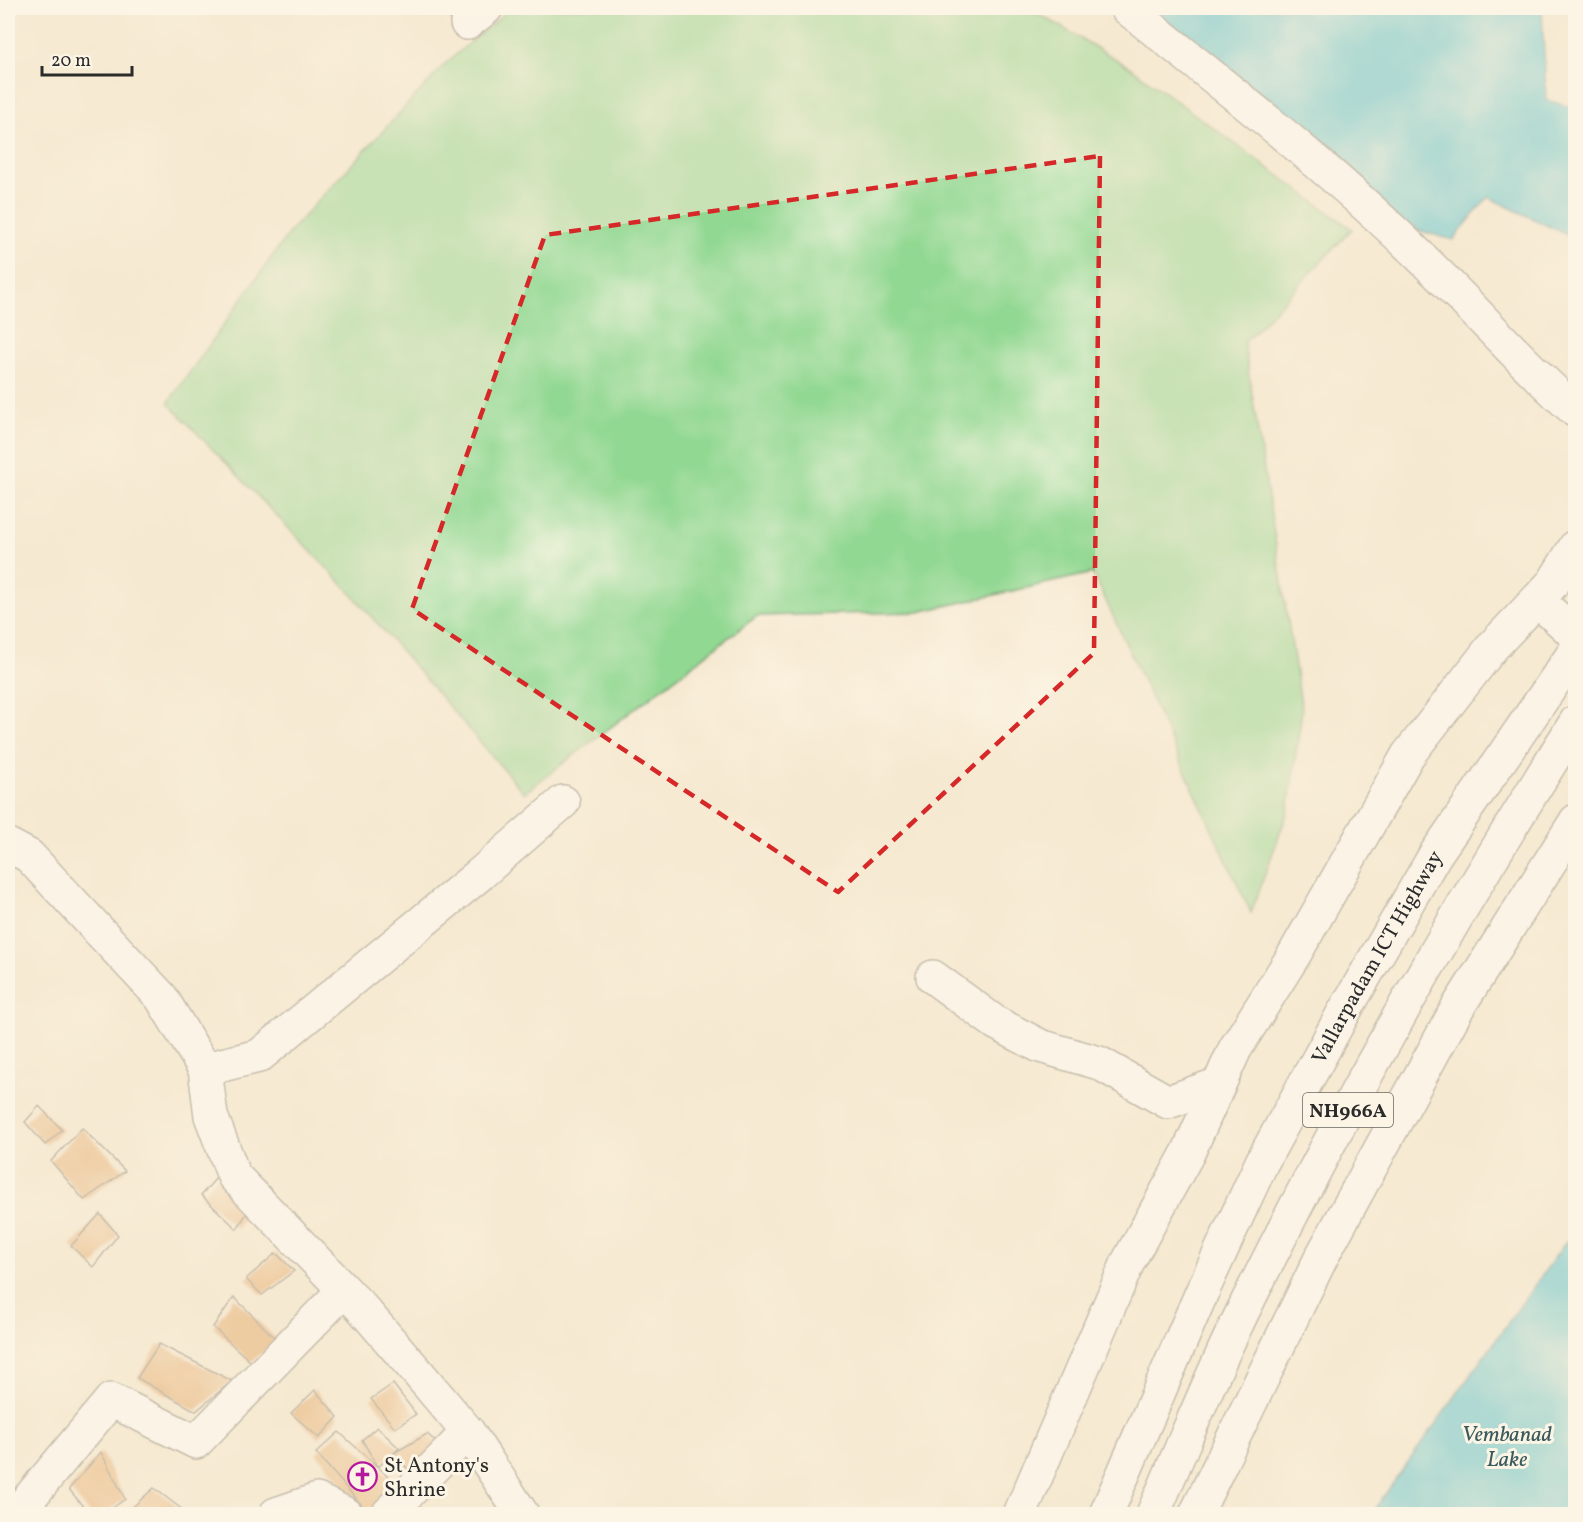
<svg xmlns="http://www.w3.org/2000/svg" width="1583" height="1522" font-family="Vollkorn,serif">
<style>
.green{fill:#91d892;stroke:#5e825e;stroke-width:1.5}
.water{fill:#5ac6d3;stroke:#42787f;stroke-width:1.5}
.building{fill:#e5a868}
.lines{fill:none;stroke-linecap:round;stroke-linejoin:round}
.minor-casing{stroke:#908a7e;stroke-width:36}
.highway-casing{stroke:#908a7e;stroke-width:36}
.minor{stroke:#fff;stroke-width:33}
.highway{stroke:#fff;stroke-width:33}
.marked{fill:none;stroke:#d62828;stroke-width:4.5;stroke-dasharray:12 8;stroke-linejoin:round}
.labels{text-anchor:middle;stroke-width:6;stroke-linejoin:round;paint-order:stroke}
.shield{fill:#fcf5e5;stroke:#6a6863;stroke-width:1.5}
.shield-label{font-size:20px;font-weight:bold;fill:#2b2b2b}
.street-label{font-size:21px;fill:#2b2b2b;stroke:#fcf5e5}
.poi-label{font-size:21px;fill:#2b2b2b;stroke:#fcf5e5;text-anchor:start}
.water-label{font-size:22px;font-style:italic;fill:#395a5d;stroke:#fcf5e5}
</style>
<rect width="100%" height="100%" fill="#fcf5e5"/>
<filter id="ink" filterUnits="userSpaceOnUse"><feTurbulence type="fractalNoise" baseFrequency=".0167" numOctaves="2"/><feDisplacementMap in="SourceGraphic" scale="12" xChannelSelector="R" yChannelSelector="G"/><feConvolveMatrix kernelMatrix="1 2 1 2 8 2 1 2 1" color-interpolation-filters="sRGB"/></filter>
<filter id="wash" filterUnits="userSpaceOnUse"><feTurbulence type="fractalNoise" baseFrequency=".008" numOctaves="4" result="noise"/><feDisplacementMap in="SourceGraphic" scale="24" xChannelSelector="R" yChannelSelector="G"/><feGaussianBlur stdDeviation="1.35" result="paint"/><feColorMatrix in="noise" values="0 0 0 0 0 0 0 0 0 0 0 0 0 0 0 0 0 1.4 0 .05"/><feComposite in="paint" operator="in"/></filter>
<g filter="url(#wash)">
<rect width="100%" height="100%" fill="#f6e9d1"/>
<path class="green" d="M511 8H1029L1131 68 1352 229 1244 343 1302 710 1288 811 1251 913 1093 573 918 612 757 616 524 793 350 592 168 403 291 230 447 62Z"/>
<g class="water">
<path d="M1138 8H1486L1487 10 1492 8H1542L1546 100 1575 108V239L1488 197 1453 240 1395 224Z"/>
<path d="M1575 1229V1514H1371Z"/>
</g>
<g id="blocks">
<g class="building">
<path d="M39 1106 62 1130 45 1145 25 1122Z"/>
<path d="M82 1128 125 1171 84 1200 51 1161Z"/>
<path d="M218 1176 250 1208 237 1229 201 1195Z"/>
<path d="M100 1214 118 1235 93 1267 71 1246Z"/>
<path d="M276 1253 294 1271 262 1295 246 1279Z"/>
<path d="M234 1297 278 1341 251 1362 213 1327Z"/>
<path d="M159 1344 232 1381 196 1411 137 1378Z"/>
<path d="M393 1384 416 1414 395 1428 371 1399Z"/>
<path d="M315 1390 338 1417 319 1438 291 1413Z"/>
<path d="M377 1427 399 1448 394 1453 427 1434 441 1446 410 1472 394 1453 378 1467 362 1440Z"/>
<path d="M339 1432 400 1487 367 1511 316 1453Z"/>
<path d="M101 1452 125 1499 104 1514H89L69 1489Z"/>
<path d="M154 1488 188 1514H125Z"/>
</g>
</g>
</g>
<g filter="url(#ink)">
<use href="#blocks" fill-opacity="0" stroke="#908a7e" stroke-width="1.5"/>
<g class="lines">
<defs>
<g id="minor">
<path d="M1127 8C1232 92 1339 175 1434 270 1482 317 1525 367 1576 411"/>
<path d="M467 23 486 8"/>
<path d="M1537 600 1576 635"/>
<path d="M8 845 29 856 161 997 205 1069 211 1116 234 1176 360 1306 419 1374 468 1432 522 1514"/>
<path d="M933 977 996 1023 1040 1046 1099 1063 1168 1102 1219 1084"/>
<path d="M205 1069 259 1056 479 875 563 802"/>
<path d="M16 1514 111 1400 196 1442 344 1290"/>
<path d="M276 1514 317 1500 346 1514"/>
<path d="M388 1514 468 1432"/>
<path d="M1020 1514 1128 1262 1188 1153 1235 1049 1294 955 1408 755 1493 646 1553 583 1576 546"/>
<path d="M1196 1514 1322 1256 1458 1007 1576 821"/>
</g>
<g id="highway">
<path id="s1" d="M1106 1514 1202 1292 1262 1162 1344 1012 1435 855 1576 650"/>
<path d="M1153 1514C1182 1448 1209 1380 1241 1315 1341 1111 1454 914 1576 722"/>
</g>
</defs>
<use href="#minor" class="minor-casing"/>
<use href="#highway" class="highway-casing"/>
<use href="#minor" class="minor"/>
<use href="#highway" class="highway"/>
</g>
</g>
<path d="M0 0H1583V1522H0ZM1100 156 1094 653 838 892 412 609 545 235Z" fill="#f6e9d1" fill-opacity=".55" fill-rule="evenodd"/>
<path class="marked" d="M1100 156 1094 653 838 892 412 609 545 235Z"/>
<defs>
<symbol id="church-ring" viewBox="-11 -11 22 22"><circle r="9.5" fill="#fcf5e5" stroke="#b5179e" stroke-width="1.5"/><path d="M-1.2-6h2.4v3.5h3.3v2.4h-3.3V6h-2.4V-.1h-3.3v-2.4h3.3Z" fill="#b5179e"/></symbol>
</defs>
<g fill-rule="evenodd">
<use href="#church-ring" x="346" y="1460" width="33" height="33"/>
</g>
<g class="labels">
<rect class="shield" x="1303" y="1093" width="90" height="34" rx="4.5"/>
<g class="shield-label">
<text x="1348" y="1117">NH966A</text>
</g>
<g class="street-label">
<text dy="7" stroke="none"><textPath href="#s1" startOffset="620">Vallarpadam ICT Highway</textPath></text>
</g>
<g class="poi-label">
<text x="384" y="1472">St Antony's<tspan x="384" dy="24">Shrine</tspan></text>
</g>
<g class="water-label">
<text x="1507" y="1441">Vembanad<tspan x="1507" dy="25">Lake</tspan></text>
</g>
</g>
<rect width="1583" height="1522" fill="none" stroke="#fcf5e5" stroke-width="30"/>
<path d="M42 66v9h90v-9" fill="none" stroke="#2b2b2b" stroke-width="3"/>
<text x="51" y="66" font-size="18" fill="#2b2b2b" stroke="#fcf5e5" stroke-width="4.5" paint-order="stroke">20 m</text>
</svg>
